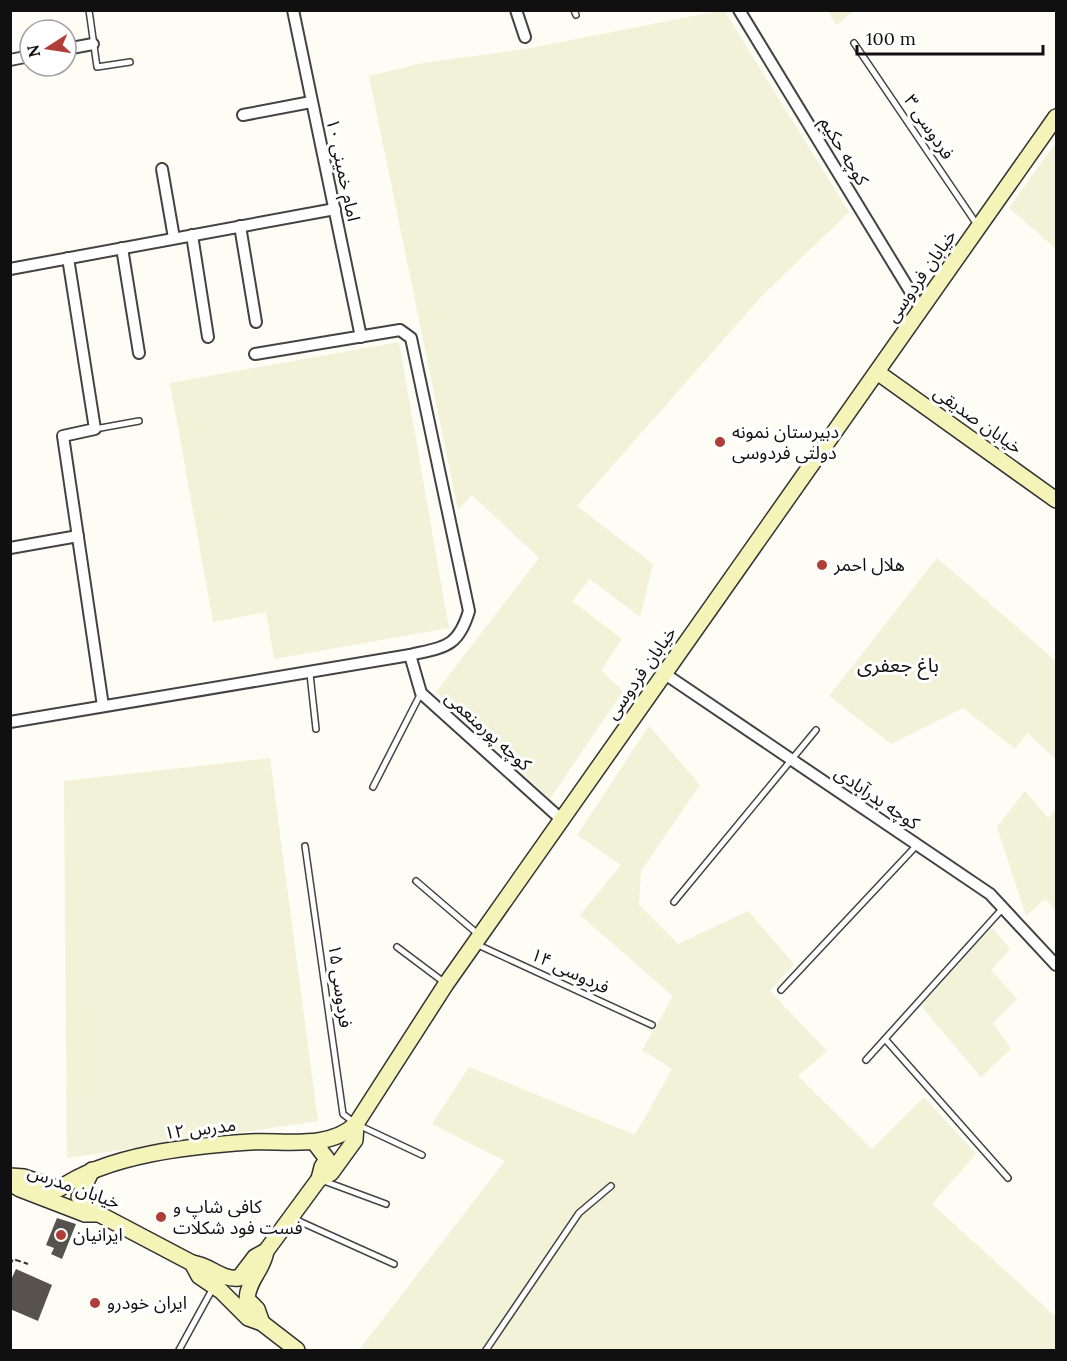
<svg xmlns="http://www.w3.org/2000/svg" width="1067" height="1361" font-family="Lora,'Noto Sans Arabic',serif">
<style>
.farmland{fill:#f1f2d7}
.building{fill:#57524e}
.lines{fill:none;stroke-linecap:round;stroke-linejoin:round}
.lane-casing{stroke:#434343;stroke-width:8}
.street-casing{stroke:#434343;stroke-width:14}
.secondary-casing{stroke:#323232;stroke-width:18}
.path{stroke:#323232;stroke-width:2;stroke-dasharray:6 3;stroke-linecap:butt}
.lane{stroke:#fff;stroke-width:5}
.street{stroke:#fff;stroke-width:10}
.secondary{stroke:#f5f4b8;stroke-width:15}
.poi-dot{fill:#b03e38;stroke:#fff;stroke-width:2}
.labels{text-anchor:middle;stroke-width:6;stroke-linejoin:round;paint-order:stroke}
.street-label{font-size:18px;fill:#101010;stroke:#fff}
.poi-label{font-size:18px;fill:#101010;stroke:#fff;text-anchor:start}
.neighbourhood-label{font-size:20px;fill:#101010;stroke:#fff}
</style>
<rect width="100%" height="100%" fill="#fefdf5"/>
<g class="farmland">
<path d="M724 10 849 212 761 297 577 506 653 564 640 617 590 579 572 601 622 639 601 670 623 691 550 799 436 692 539 558 472 495 458 510 369 76 423 63 525 49Z"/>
<path d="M828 11H854L836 25Z"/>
<path d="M1056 142V249L1009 208Z"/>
<path d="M399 342 449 628 274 659 266 612 213 622 170 383Z"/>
<path d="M937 558 1056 661V759L1027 733 1015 749 963 708 891 744 829 696Z"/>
<path d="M649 726 700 785 641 871 639 905 678 944 748 911 794 964 770 991 827 1051 798 1076 872 1149 924 1097 976 1154 932 1204 1056 1317V1350H359L505 1161 432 1124 469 1067 635 1135 672 1069 642 1050 673 996 580 915 621 865 577 835Z"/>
<path d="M270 758 318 1121 67 1158 64 781Z"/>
<path d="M1025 791 1048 818 1056 808V911L1045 899 1026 916 997 827Z"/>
<path d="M992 927 1010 949 991 970 1017 999 993 1023 1011 1049 981 1077 921 1006Z"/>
</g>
<g class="building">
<path d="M57 1218 76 1224 62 1259 51 1254 54 1248 46 1245Z"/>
<path d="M16 1269 52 1285 38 1321 10 1309V1282Z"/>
</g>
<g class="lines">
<defs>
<g id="lane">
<path d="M89 10 97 67 130 62"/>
<path d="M574 10 576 15"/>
<path d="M854 43 978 226"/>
<path d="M95 429 139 421"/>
<path d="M310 674 316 729"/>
<path d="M373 787 421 693"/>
<path d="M305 846 343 1114 356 1124 422 1155"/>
<path d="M416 881 479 935"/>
<path d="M674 902 816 730"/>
<path d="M476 944 652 1025"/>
<path d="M397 947 445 983"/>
<path d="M781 990 917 845"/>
<path d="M885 1039 1008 1178"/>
<path d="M866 1060 1003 908"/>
<path d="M324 1181 386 1204"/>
<path d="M292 1218 394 1264"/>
<path d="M179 1350 213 1288"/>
<path d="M486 1350 579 1213 611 1186"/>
</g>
<g id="street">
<path d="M293 10 361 337"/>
<path d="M516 10 525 37"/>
<path d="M739 10 921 309"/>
<path d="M66 49 93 44"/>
<path d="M10 60 30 56"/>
<path d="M243 115 311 102"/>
<path d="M162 169 174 238"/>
<path d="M240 226 256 322"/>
<path d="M192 235 208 337"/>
<path d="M122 248 139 353"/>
<path d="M68 258 95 429 63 436 103 706"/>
<path d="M10 269 335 209"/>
<path d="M10 548 78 536"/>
<path d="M410 655 421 693 562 820"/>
<path d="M665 674 990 894 1056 965"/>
<path d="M10 722 410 655C444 647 458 648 469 611L411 338 400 330 255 354"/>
</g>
<g id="secondary">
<path d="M877 372 1056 500"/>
<path d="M314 1142 327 1159 322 1167 319 1179"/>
<path d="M92 1170 79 1197 90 1202 99 1214"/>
<path d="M10 1176 24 1177 59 1189C108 1154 191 1146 250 1142 284 1140 329 1150 356 1124"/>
<path d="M10 1183 20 1189 85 1214H99L192 1263 199 1276 221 1291 248 1318 262 1323 297 1350"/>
<path d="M192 1263C212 1266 220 1280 239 1278L255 1257 266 1251 319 1179 331 1173 355 1140 356 1124 446 984 1056 117"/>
<path d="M262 1323 257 1309 247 1299C248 1280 263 1270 266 1251"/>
</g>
</defs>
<use href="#lane" class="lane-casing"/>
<use href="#street" class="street-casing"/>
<use href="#secondary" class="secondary-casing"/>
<path class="path" d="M10 1265 13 1259 28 1264"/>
<use href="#lane" class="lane"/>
<use href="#street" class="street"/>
<use href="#secondary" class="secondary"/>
</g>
<g class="poi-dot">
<circle cx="720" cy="442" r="6"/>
<circle cx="822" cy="565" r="6"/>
<circle cx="161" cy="1217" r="6"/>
<circle cx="61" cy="1235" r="6"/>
<circle cx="95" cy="1303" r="6"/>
</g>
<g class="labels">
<g class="street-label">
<text transform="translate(929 127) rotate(56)" y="6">فردوسی ۳</text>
<text transform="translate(844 151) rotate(59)" y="6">کوچه حکیم</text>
<text transform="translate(343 170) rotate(78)" y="6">امام خمینی ۱۰</text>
<text transform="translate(921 276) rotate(-55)" y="6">خیابان فردوسی</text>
<text transform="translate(978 420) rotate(35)" y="6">خیابان صدیقی</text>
<text transform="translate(641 673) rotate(-55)" y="6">خیابان فردوسی</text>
<text transform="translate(488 731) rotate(42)" y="6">کوچه پورمنعمی</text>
<text transform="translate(877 798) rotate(34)" y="6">کوچه بدرآبادی</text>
<text transform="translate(570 971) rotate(25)" y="6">فردوسی ۱۴</text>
<text transform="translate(340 986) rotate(82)" y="6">فردوسی ۱۵</text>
<text transform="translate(200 1129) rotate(-7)" y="6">مدرس ۱۲</text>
<text transform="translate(74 1187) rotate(20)" y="6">خیابان مدرس</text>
</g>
<g class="poi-label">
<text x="732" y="438">دبیرستان نمونه<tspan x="732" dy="21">دولتی فردوسی</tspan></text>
<text x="834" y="571">هلال احمر</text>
<text x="173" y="1213">کافی شاپ و<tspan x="173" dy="21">فست فود شکلات</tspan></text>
<text x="73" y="1241">ایرانیان</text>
<text x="107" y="1309">ایران خودرو</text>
</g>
<g class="neighbourhood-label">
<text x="898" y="672">باغ جعفری</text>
</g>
</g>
<rect width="1067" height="1361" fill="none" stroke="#101010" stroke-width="24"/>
<g transform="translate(48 48) rotate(258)"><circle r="28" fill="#ffffff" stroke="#9f9f9f" stroke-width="1.5"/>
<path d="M0-4.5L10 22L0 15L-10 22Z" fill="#b03e38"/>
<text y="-9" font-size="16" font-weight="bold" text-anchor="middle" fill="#101010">N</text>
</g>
<path d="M857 45v9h186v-9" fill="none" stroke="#101010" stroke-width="3"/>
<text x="866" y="45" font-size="18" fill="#101010" stroke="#ffffff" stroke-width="4.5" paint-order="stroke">100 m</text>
</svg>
